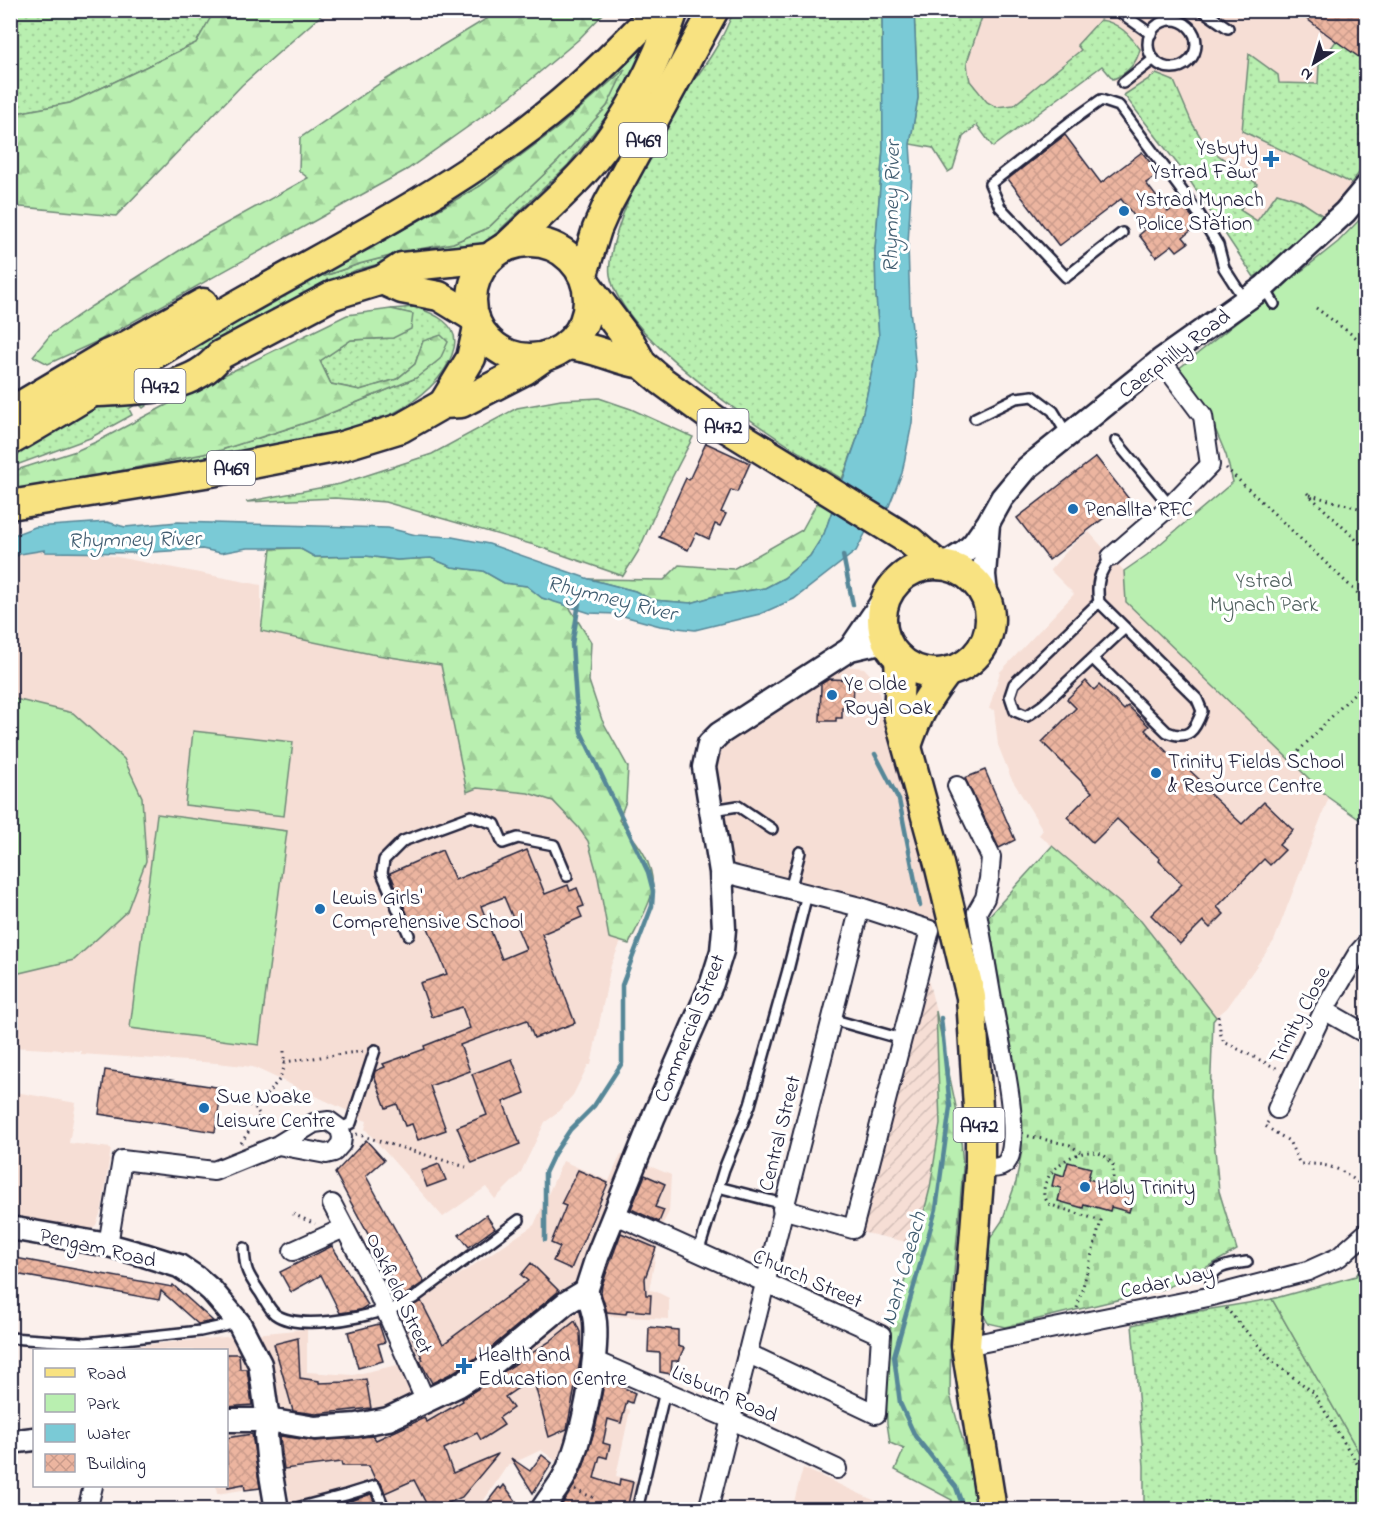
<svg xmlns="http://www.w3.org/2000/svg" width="1377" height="1520" font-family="'Indie Flower',sans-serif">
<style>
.built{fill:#f6ded5}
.industrial{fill:url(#industrial-furrows)}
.grass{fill:url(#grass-dots);stroke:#6e8876;stroke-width:1.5}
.forest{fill:url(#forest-firs);stroke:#6e8876;stroke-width:1.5}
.cemetery{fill:url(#cemetery-stones);stroke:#6e8876;stroke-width:1.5}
.green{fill:#b9efb0;stroke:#6e8876;stroke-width:1.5}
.water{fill:#7acad6;stroke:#578798;stroke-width:1.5}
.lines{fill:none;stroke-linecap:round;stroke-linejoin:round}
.stream{stroke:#578798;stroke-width:4.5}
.building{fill:url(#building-cross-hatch);stroke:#22223b;stroke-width:1.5;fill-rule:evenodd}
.service-casing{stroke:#22223b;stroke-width:14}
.minor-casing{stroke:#22223b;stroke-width:22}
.tertiary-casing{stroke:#22223b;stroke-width:27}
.primary-casing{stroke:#22223b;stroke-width:33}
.path{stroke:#22223b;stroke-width:3;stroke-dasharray:1.5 4.5;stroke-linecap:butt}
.service{stroke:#fff;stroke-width:9}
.minor{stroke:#fff;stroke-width:18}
.tertiary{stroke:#fff;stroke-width:22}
.primary{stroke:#f8e281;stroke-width:28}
.poi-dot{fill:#1f6fb2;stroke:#fff;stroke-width:2}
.labels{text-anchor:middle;stroke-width:6;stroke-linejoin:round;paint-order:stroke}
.shield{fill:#fff;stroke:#646476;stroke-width:1.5}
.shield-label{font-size:20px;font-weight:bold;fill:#22223b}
.poi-label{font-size:21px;fill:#22223b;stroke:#fff;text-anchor:start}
.street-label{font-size:21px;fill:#22223b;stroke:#fff}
.park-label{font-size:21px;fill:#4f605e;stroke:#fff}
.water-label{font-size:22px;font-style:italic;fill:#415d71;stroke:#fff}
</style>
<defs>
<pattern id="industrial-furrows" width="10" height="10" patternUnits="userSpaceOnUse" patternTransform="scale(1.5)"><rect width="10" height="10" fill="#f6ded5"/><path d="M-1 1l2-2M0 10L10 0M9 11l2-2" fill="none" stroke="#d3beb8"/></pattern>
<pattern id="grass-dots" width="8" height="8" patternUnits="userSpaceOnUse" patternTransform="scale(1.5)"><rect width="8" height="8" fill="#b9efb0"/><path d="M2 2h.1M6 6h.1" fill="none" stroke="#9fcd98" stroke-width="1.8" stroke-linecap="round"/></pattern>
<pattern id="forest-firs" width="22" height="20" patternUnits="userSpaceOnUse" patternTransform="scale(1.5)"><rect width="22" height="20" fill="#b9efb0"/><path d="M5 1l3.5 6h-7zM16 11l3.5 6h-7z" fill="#9fcd98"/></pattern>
<pattern id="cemetery-stones" width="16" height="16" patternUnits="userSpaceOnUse" patternTransform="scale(1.5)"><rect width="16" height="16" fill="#b9efb0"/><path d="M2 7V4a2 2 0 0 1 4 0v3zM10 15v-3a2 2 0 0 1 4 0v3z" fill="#9fcd98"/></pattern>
<pattern id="building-cross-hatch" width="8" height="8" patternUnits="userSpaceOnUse" patternTransform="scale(1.5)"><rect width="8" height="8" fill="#ecb5a0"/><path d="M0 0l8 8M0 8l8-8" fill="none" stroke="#ca9b8b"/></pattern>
</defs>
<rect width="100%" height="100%" fill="#fbf0ec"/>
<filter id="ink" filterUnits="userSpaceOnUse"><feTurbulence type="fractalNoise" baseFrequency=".0167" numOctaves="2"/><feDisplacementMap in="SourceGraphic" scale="12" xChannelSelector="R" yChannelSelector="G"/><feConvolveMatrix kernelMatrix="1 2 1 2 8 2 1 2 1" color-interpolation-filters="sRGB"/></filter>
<g filter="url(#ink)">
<g class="built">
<path d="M958 11H1366V187L1264 287 1187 172 1103 66 993 146 949 54Z"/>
<path d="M1089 532 1124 571 1126 602 1329 797 1274 941 1227 1008 1216 1017 1141 920 1039 835 1043 830 1011 778 998 745 994 710 989 709 1000 672 1074 594 1050 570 1076 541Z"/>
<path d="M45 550 46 552 97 553 261 585V628L462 646 580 762 623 937 611 965 591 1065H588L573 1095 555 1115 545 1122 520 1174 495 1199 486 1187 443 1217 365 1129 367 1121 347 1114 348 1111 253 1067 217 1063 81 1054V1051L11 1047 10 560 20 554Z"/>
<path d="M845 666 864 668 876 681 891 744 942 912 932 928 728 874 713 771 720 746 835 669Z"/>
<path d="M10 1091 76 1103 69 1143 111 1148 102 1209 96 1225 90 1230 11 1219Z"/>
<path d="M621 1154 671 1175 669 1212 661 1227 649 1290 655 1291 669 1298V1319L586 1315 581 1393 630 1410 616 1476 638 1481 629 1509H579L588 1493 571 1486 560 1464 541 1450 507 1466 478 1509H292L287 1483 217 1494 216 1486H226V1350H123V1347L307 1329V1372L353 1375 415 1361 397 1316 534 1225 563 1161 609 1181Z"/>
<path d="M803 1468 893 1509H792Z"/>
</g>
<path class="industrial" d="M928 979 936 1011 940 1124 930 1188 916 1244 856 1231Z"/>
<g class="grass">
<path d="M11 11H215L196 43 70 103 11 114Z"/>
<path d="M734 11H882L883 149 875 250 876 295 879 337 858 436 842 479C784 444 622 343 610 275 605 246 645 158 660 130 675 102 698 78 714 51 722 39 728 24 734 11Z"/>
<path d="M914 11H984L967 62 968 72 970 81 987 102 996 107 1014 105 1081 50 1077 45 1100 20C1118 22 1130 35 1140 49 1137 63 1127 74 1113 79L1102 66 993 147 977 125 963 137 953 169 948 172 933 148 910 144 918 98Z"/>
<path d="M653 25 646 46 612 109 568 165 488 241 455 251 413 255 356 270 283 305 205 348 182 353 319 268 325 276 359 264 413 250 453 243 488 228 558 161 607 106 624 70 559 127 480 186 397 233 360 245Z"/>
<path d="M1336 41 1363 59 1366 54V164L1351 183 1242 131 1249 54 1278 75 1279 83 1318 84 1319 65Z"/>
<path d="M1156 74 1174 81 1192 123 1206 146 1257 184 1240 210 1257 221 1277 193 1299 200 1322 215 1320 225 1263 272 1254 277 1186 175 1124 95Z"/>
<path d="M415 307C433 313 460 324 454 348 444 389 394 417 356 429 337 436 315 439 294 444 274 448 253 454 232 458 176 469 118 474 61 481L218 451 314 420 416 378 423 341 415 364 397 379 360 390 331 384 320 361 351 340 393 338 412 314 391 309Z"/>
<path d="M147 398V405L143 408 138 403 129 409 132 415 90 438 11 467V450L102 403Z"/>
<path d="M599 398 631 409 693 437 665 491 638 552 623 576 534 545 385 502 335 498 246 502 340 484 432 454 517 408 561 400Z"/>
<path d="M1272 1299 1366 1465V1509H1144V1466L1132 1325 1181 1314Z"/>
</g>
<g class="forest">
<path d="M215 10 326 11 242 85 116 216 11 206V114L70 103 196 43Z"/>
<path d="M499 11H606L578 40 510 97 408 169 100 340 48 364 33 356 51 334 92 306 196 240 308 178 299 171 300 138 382 82Z"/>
<path d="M625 69 607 106 558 161 488 228 453 243 413 250 359 264 324 276 319 268 360 245 397 233 480 186 559 127Z"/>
<path d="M391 309 413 314 411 329 393 338 351 340 320 361 331 384 360 390 397 379 415 364 423 341 441 335 448 342 440 359 416 378 314 420 218 451 11 493 10 472 76 451 98 441 214 380 347 315Z"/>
<path d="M818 501 832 511 824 534 810 556 784 578 765 588 715 596 691 603 652 600 635 591 589 579 664 580 679 565 733 569 802 530Z"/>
<path d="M299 548 315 557 366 556 397 560 431 558 452 567 483 571 504 583 527 586 542 598 568 605 591 642 589 681 602 720 628 767 626 801 619 820C636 841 656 863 652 892 650 905 635 931 629 944L609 938 598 877 588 841 578 827 553 801 528 793 477 788 467 792 441 665 371 654 261 631 271 549Z"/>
<path d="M936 1011 960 1126 963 1168 951 1309 950 1395 982 1509H948L952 1500 895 1470 904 1449 890 1443 887 1423 885 1368 891 1325 916 1244 930 1188 940 1124Z"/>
</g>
<path class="cemetery" d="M1052 846 1141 921 1216 1017 1213 1021 1210 1098 1219 1191 1237 1250 1184 1280 1163 1289 1005 1327 988 1323 982 1312 985 1246 1002 1221 1016 1182 1022 1150 1016 1073 988 917Z"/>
<g class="green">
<path d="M1366 213V824L1329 798 1126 602 1124 571 1147 555 1233 482 1226 455 1211 419 1177 370 1338 242Z"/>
<path d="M11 698 73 713 124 759 142 797 146 861 127 911 74 960 11 975Z"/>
<path d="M193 731 293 742 284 816 185 805Z"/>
<path d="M157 814 287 831 259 1045 130 1028Z"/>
<path d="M1366 1260V1465L1272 1299 1356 1276Z"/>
</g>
<path class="water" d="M882 11H914L918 98 910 144 912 174 908 244 910 308 916 372 912 423 902 473 889 506 868 528 856 551 794 599 760 614 695 630 660 626 616 614 590 613 542 598 527 586 504 583 483 571 452 567 431 558 397 560 366 556 315 557 299 548H247L221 553 202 549 137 553 45 552V550L20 554 11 560V536L35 527 107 522 125 527 178 522 388 528 416 535 452 537 489 544 589 579 635 591 652 600 691 603 715 596 765 588 784 578 810 556 824 534 858 436 879 337 876 295 875 250 883 149Z"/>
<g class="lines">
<g class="stream">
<path d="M843 555 853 605"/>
<path d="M875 754 899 800 920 906"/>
<path d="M941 1018 950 1107 936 1209 894 1356 900 1403 915 1436 956 1487 964 1510"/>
<path d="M545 1240V1173L554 1154 570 1130 594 1106 622 1063V985L652 906 653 891 648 872 581 732 576 701 572 644 579 603"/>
</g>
</g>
<g class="building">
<path d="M1295 10H1366V62L1336 41Z"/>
<path d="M1065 135 1101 183 1142 152 1159 174 1146 183 1168 212 1181 202 1198 225 1183 237 1188 243 1177 251 1172 245 1156 257 1139 235 1145 230 1121 199 1059 246 1008 179Z"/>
<path d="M706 443 750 463 737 492 731 490 721 512 726 514 720 526 715 524 709 539 696 533 688 550 659 537 686 478 689 480Z"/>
<path d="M1096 457 1129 499 1049 560 1017 518Z"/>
<path d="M829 679 854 680 853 707H842V718H836V721H820L821 684Z"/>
<path d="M1086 681 1094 690 1099 685 1124 710 1128 706 1149 726 1145 730 1183 768 1185 766 1199 779 1197 782 1242 824 1264 802 1293 830 1279 845 1285 850 1270 865 1264 859 1217 907 1224 914 1210 928 1203 921 1180 944 1151 915 1182 884 1159 861 1160 859 1117 819 1093 843 1067 817 1092 792 1042 742 1076 708 1067 699Z"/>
<path d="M985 770 1015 840 999 848 965 778Z"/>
<path d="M442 850 455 880 527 850 545 894 568 885 570 891 577 888 584 906 578 908 582 917 542 934 575 1023 534 1038 527 1020 460 1045 470 1071 430 1086 446 1130 418 1140 412 1124 405 1126 397 1104 386 1108 374 1076 375 1071 385 1067 383 1064 425 1049 424 1046 470 1028 462 1007 432 1017 420 983 447 974 424 918 411 923 390 873ZM504 897 526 949 502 959 481 906Z"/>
<path d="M512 1059 525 1093 503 1102 520 1144 472 1163 457 1127 487 1115 472 1074Z"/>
<path d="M105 1070 222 1088 215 1132 99 1114Z"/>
<path d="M366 1140 384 1160 366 1176 424 1282 402 1297 335 1173Z"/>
<path d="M1068 1162 1091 1168 1088 1179 1135 1192 1129 1212 1111 1207 1110 1211 1084 1204 1083 1208 1058 1201 1061 1188 1052 1186 1055 1173 1064 1176Z"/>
<path d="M439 1164 446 1180 427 1187 421 1171Z"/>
<path d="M578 1170 608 1183 571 1269 553 1261 560 1247 551 1243 566 1206 561 1204Z"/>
<path d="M645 1175 665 1184 655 1207 664 1210 659 1222 631 1209Z"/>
<path d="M486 1215 495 1228 469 1247 459 1235Z"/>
<path d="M621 1233 656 1248 645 1278 646 1295H651L650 1312 627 1310 626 1314 607 1312 601 1293 602 1285Z"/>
<path d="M332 1246 368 1305 360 1310 340 1313 321 1275 291 1292 280 1272Z"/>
<path d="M10 1257 172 1287 173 1285 213 1321 198 1324 161 1291 159 1300 10 1273Z"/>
<path d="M531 1263 559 1291 487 1351 452 1373 432 1383 420 1361 423 1360 403 1316 410 1312 408 1308 421 1301 443 1344 528 1281 521 1275Z"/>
<path d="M575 1321 580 1332 581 1356 567 1429 549 1437 533 1378 505 1397 513 1408 499 1418 504 1425 481 1440 477 1433 444 1449 453 1473 498 1454 462 1497 446 1504 449 1509H429L414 1480 385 1493 381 1483 375 1479 369 1466H342L341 1462 284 1469 280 1436 316 1441 373 1436 376 1440 424 1418 427 1422 463 1401 462 1399 549 1342Z"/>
<path d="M379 1324 385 1342 378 1344 383 1361 358 1368 348 1332Z"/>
<path d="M649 1327 678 1330V1346L684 1348 678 1361H672L671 1374 660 1372V1353L648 1352Z"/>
<path d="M298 1338 300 1378 319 1381V1383L346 1382 366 1379 371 1408 316 1414 293 1411 274 1344Z"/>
<path d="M226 1354H239L240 1369H247L252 1405 226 1407Z"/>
<path d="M605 1379 635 1393 632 1403 627 1401 621 1423 608 1419 603 1443 610 1445 607 1458 600 1456 594 1478 619 1486 620 1479 633 1482 627 1509H559L574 1486 584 1465 596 1425Z"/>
<path d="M252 1434 260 1488 245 1490 244 1484 228 1487 226 1438Z"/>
<path d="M542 1455 552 1463 533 1493 511 1458 530 1471Z"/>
<path d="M504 1485 522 1509H482L499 1487 501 1489Z"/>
<path d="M371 1494 377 1509H334L354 1500Z"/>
</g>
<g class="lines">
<defs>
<g id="service">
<path d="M1117 10 1151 34"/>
<path d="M1202 10 1228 28"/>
<circle cx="1172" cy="44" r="24"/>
<path d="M1123 83 1154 59"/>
<path d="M1122 233 1066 277 1000 207 990 184 1070 122 1101 100 1119 106 1199 214 1218 245 1224 268 1244 299"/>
<path d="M1264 287 1274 304"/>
<path d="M975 418 1016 398 1033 396 1053 411 1067 434"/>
<path d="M1116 441 1170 506"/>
<path d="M1099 602 1014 684 1010 696 1015 711 1027 716 1043 705 1125 628"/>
<path d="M1094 660 1167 732C1189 741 1195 730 1202 711L1197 699 1099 602C1096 583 1099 573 1111 557"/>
<path d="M713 810 738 806 772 829"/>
<path d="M790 890 800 852"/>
<path d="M409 935 382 873 384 860 403 841 471 816 495 824 503 843 518 838 554 845 567 876"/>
<path d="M831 1019 902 1039"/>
<path d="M340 1129 351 1123 375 1050"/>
<path d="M718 1187 784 1204"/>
<path d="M244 1248C245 1270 247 1273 259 1291 264 1298 269 1309 275 1314 298 1331 360 1318 385 1310"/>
<path d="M698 1253 724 1169 750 1105 788 970 807 894"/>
<path d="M1214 1295C1213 1291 1211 1285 1211 1281 1211 1265 1236 1264 1247 1262"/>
<path d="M386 1312 414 1298 519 1220"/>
<path d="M10 1338 86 1343 200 1331 237 1323"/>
<path d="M289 1510 346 1495 375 1486 385 1510"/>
<path d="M637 1510 665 1391"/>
</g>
<g id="minor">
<path d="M1111 557 1170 506 1210 465 1203 416 1161 360"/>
<path d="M957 786 991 857 989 879 985 898 977 912C982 943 988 975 993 1006 999 1038 1022 1134 1008 1160 1003 1170 990 1168 980 1167"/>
<path d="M1324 1010 1366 1034"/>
<path d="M1277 1109 1324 1010 1358 953 1366 944"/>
<path d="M332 1204 374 1284 426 1402"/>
<path d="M782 1209 853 1229 930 930 860 907"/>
<path d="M614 1214 881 1335 876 1414 747 1353"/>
<path d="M108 1245 122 1160 214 1171 278 1145 314 1123 329 1121 340 1129 342 1137 341 1144 334 1152 326 1154 278 1145"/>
<path d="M293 1251 344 1228"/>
<path d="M966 1346 1208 1297 1308 1271 1339 1257 1366 1233"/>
<path d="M595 1361 730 1419 837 1469"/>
<path d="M87 1510 93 1486"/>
<path d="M708 1510 860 907 721 872"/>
</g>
<g id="tertiary">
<path d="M944 565 965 552 974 543 988 523 1002 498 1027 468 1161 360 1264 287 1345 212 1366 187"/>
<path d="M987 603 984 575 988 524"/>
<path d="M850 649 886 596"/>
<path d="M10 1228 108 1245 144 1255 179 1266 197 1278 212 1291 239 1323 260 1364 268 1420 266 1435 268 1457 277 1510"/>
<path d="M586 1291 597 1257 654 1116 712 983 722 951 724 929 721 872 704 767 709 744 719 734 850 649 876 643 888 644"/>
<path d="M226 1420H268L315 1428 357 1425 388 1419 459 1385 495 1362 566 1303 586 1291"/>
<path d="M10 1442 34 1439"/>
<path d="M542 1510C549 1498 559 1487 565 1475 582 1442 598 1359 595 1322 594 1311 590 1301 586 1291"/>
</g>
<g id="primary">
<circle cx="530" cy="300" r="58"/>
<path d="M507 246C535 219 565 194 590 165 627 121 656 65 674 10"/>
<path d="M583 274 597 229 608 204 714 10"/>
<path d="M382 280 402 289 439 296 475 318"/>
<path d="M587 285 632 345 642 364 662 381 722 425 910 541 938 565"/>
<path d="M568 345C596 347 615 360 642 364"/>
<path d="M97 392C138 390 193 391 220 355L333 295 382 280 402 267 489 258"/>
<path d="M443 404 471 358 478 327"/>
<path d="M10 412 108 354 126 346 203 303"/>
<path d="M10 441C89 396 165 346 244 301 341 246 442 195 531 127 577 92 618 52 657 10"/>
<path d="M10 505 211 472 339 447 401 428 443 404 461 403 525 370 545 356"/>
<circle cx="936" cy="619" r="54"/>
<path d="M899 658 900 678 898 714 939 864 971 997 980 1139V1167L966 1346 992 1510"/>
<path d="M907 746C918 712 927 699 948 671"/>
</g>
</defs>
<use href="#service" class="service-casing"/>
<use href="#minor" class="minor-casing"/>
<use href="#tertiary" class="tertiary-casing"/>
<use href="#primary" class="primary-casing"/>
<g class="path">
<path d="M1316 308 1366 345"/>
<path d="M1226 468 1366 601"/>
<path d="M1307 493 1366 549"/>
<path d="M1310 495 1366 510"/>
<path d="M1290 760 1366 681"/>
<path d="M1218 1016 1221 1036 1224 1042 1280 1070"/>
<path d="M284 1062 364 1051"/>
<path d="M222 1092 255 1108 279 1080 284 1068V1048"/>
<path d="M1268 1122 1265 1126 1289 1141 1300 1164C1330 1163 1344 1169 1366 1190"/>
<path d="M356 1134 466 1167"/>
<path d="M1028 1136 1070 1145 1080 1152"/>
<path d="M241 1143 260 1115 255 1108"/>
<path d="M293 1214 315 1224"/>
<path d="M1077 1308 1101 1221 1048 1204C1047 1201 1045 1198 1044 1195 1041 1170 1081 1143 1103 1155 1107 1157 1110 1162 1113 1165V1186"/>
<path d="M1226 1308 1273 1362 1313 1392 1366 1478"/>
<path d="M575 1490 597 1499"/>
</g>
<use href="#service" class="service"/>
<use href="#minor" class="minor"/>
<use href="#tertiary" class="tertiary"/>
<use href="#primary" class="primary"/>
</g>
</g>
<g class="poi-dot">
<path d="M1268 150h6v6h6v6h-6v6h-6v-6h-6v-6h6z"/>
<circle cx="1124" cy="211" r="6"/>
<circle cx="1073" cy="509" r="6"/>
<circle cx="832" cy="695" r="6"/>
<circle cx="1156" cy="773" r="6"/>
<circle cx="320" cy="909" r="6"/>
<circle cx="204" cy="1108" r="6"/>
<circle cx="1085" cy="1187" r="6"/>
<path d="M461 1357h6v6h6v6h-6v6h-6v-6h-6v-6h6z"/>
</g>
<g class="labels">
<g class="shield">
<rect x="619" y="123" width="48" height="34" rx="4.5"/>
<rect x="134.5" y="369" width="51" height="34" rx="4.5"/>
<rect x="697.5" y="409" width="51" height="34" rx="4.5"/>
<rect x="207" y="451" width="48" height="34" rx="4.5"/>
<rect x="953.5" y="1108" width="51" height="34" rx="4.5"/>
</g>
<g class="shield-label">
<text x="643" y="147">A469</text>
<text x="160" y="393">A472</text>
<text x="723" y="433">A472</text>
<text x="231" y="475">A469</text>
<text x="979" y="1132">A472</text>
</g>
<g class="poi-label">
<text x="1258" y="154" text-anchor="end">Ysbyty<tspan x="1258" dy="24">Ystrad Fawr</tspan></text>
<text x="1136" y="206">Ystrad Mynach<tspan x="1136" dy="24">Police Station</tspan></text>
<text x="1085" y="516">Penallta RFC</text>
<text x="844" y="690">Ye Olde<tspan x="844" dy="24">Royal Oak</tspan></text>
<text x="1168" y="768">Trinity Fields School<tspan x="1168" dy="24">&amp; Resource Centre</tspan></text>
<text x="332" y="904">Lewis Girls'<tspan x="332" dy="24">Comprehensive School</tspan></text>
<text x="216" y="1103">Sue Noake<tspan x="216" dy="24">Leisure Centre</tspan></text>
<text x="1097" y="1194">Holy Trinity</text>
<text x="478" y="1361">Health and<tspan x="478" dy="24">Education Centre</tspan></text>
</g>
<g class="street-label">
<text transform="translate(1174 353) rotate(-37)" y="7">Caerphilly Road</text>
<text transform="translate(1299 1015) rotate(-62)" y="7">Trinity Close</text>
<text transform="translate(689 1028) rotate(-68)" y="7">Commercial Street</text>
<text transform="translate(779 1133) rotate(-76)" y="7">Central Street</text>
<text transform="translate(98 1247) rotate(13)" y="7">Pengam Road</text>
<text transform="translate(808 1278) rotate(24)" y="7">Church Street</text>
<text transform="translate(1167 1281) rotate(-12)" y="7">Cedar Way</text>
<text transform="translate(400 1293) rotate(65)" y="7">Oakfield Street</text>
<text transform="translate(725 1393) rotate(24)" y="7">Lisburn Road</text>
</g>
<g class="park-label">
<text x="1264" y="587">Ystrad<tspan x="1264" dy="24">Mynach Park</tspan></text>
</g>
<g class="water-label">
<text transform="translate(890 207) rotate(-89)" y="8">Rhymney River</text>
<text transform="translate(134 538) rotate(-1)" y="8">Rhymney River</text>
<text transform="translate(612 597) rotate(14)" y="8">Rhymney River</text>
<text transform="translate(902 1268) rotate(-74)" y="8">Nant Caeach</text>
</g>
</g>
<rect width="1377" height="1520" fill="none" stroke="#fff" stroke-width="36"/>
<rect x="18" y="18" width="1341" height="1484" fill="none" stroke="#22223b" stroke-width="2" filter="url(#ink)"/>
<rect x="33" y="1349" width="195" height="138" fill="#ffffff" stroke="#a7a7b1" stroke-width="1.5"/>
<rect x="45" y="1368" width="30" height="9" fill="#f8e281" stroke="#a7a7b1" stroke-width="1.5"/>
<text x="87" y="1379" font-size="18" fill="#22223b">Road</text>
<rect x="45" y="1394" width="30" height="18" fill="#b9efb0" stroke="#a7a7b1" stroke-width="1.5"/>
<text x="87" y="1409" font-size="18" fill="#22223b">Park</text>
<rect x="45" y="1424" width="30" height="18" fill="#7acad6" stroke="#a7a7b1" stroke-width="1.5"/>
<text x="87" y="1439" font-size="18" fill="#22223b">Water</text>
<rect x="45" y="1454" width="30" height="18" fill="url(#building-cross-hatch)" stroke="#a7a7b1" stroke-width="1.5"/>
<text x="87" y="1469" font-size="18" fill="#22223b">Building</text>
<g transform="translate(1314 63) rotate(217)" stroke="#ffffff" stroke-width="4.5" paint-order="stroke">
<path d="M0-4.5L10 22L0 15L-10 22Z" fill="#22223b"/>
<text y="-9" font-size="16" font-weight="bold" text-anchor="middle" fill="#22223b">N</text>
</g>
</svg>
